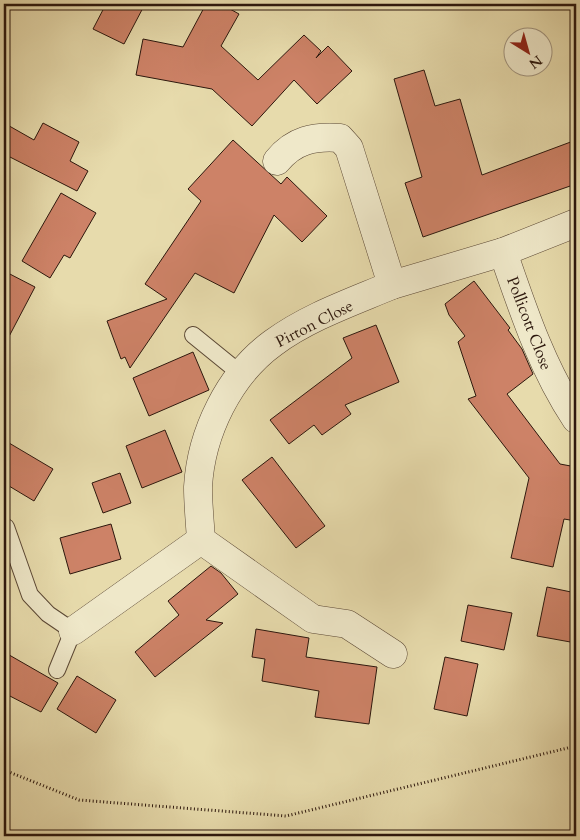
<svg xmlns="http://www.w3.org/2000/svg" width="580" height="840" font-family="Cardo,serif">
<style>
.building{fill:#cd8267;stroke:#2c170d}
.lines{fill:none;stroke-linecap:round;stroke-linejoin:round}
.lane-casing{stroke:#5b4835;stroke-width:18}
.street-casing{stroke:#5b4835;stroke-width:29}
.path{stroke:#2c170d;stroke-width:3;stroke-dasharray:1 2.5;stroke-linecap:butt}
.lane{stroke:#efe8c9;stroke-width:16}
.street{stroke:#efe8c9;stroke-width:28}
.labels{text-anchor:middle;stroke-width:4.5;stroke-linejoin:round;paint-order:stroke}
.street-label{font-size:16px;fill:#2c170d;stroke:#efe8c9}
</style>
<rect width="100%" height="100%" fill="#e7dbac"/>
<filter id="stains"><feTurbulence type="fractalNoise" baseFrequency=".004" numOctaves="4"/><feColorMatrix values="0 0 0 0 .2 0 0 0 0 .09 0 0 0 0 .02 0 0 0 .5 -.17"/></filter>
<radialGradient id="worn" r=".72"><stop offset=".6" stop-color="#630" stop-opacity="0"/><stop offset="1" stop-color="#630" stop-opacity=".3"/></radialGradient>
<g class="building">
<path d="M106 4H145L124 44 93 29Z"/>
<path d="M206 4H221L239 14 221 46 258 80 304 35 321 51 316 58 328 46 352 71 317 104 294 80 252 126 212 89 136 75 143 39 183 47Z"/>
<path d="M424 70 435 106 460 99 482 175 576 140V184L423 237 405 183 422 177 394 79Z"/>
<path d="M4 123 34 140 43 123 79 142 70 161 88 171 77 191 4 154Z"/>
<path d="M233 140 281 184 287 177 327 216 302 242 274 215 234 293 195 273 130 368 125 357 121 359 107 321 167 299 145 284 201 201 188 189Z"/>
<path d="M61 193 96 213 70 258 64 255 50 278 22 261Z"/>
<path d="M4 271 35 287 4 346Z"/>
<path d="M474 281 510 328 508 330 522 349 533 374 507 394 560 464 576 467V521L564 519 553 567 511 558 529 478 468 399 476 396 458 342 465 336 449 315 445 304Z"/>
<path d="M376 325 399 382 345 405 351 414 322 435 314 425 289 444 270 420 352 358 343 338Z"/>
<path d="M193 352 209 390 149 416 133 378Z"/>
<path d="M165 430 182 472 142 488 126 446Z"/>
<path d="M4 440 53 469 34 501 4 483Z"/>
<path d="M272 457 325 526 296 548 242 480Z"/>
<path d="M120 473 131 503 103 513 92 483Z"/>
<path d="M111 524 121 559 70 574 60 538Z"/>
<path d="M211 566 221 573 238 594 206 620 223 623 155 677 135 652 179 615 168 601Z"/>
<path d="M547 587 576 593V643L537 636Z"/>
<path d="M468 605 512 613 504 650 461 641Z"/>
<path d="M256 629 309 638 306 657 377 667 369 724 315 717 319 691 262 681 265 659 252 657Z"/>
<path d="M4 652 58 683 41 712 4 693Z"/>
<path d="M445 657 478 664 467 716 434 709Z"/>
<path d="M77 676 116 700 96 733 57 709Z"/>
</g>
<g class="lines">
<defs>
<g id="lane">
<path d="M193 335 241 374"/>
<path d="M6 527 30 595 48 614 73 631 57 670"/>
</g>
<g id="street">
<path d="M277 161C294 140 314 136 340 138L349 148 392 285 503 252 576 223"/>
<path d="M503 252C523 310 542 368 576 419"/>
<path d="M392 285C352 302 308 317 273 343 229 375 201 433 198 487 198 505 200 523 201 540L313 619 347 624 393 654"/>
<path d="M73 631 201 540"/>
</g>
</defs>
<use href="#lane" class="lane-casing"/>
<use href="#street" class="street-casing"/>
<path class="path" d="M4 770 79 800 286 816 576 746"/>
<use href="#lane" class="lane"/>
<use href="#street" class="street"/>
</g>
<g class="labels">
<g class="street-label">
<text transform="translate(314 323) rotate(-27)" y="6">Pirton Close</text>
<text transform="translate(530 323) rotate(69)" y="6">Pollicott Close</text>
</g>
</g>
<rect width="580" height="840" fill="none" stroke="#e7dbac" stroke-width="20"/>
<rect x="5" y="5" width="570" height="830" fill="none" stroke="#2c170d" stroke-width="2.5"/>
<rect x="10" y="10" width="560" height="820" fill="none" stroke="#2c170d"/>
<g transform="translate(528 52) rotate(143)"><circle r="24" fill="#efe8c9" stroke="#a1947e"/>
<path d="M0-4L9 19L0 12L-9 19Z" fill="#8f2418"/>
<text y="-8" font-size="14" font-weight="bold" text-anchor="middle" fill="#2c170d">N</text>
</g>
<rect width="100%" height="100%" filter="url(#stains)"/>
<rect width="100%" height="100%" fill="url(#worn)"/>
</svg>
